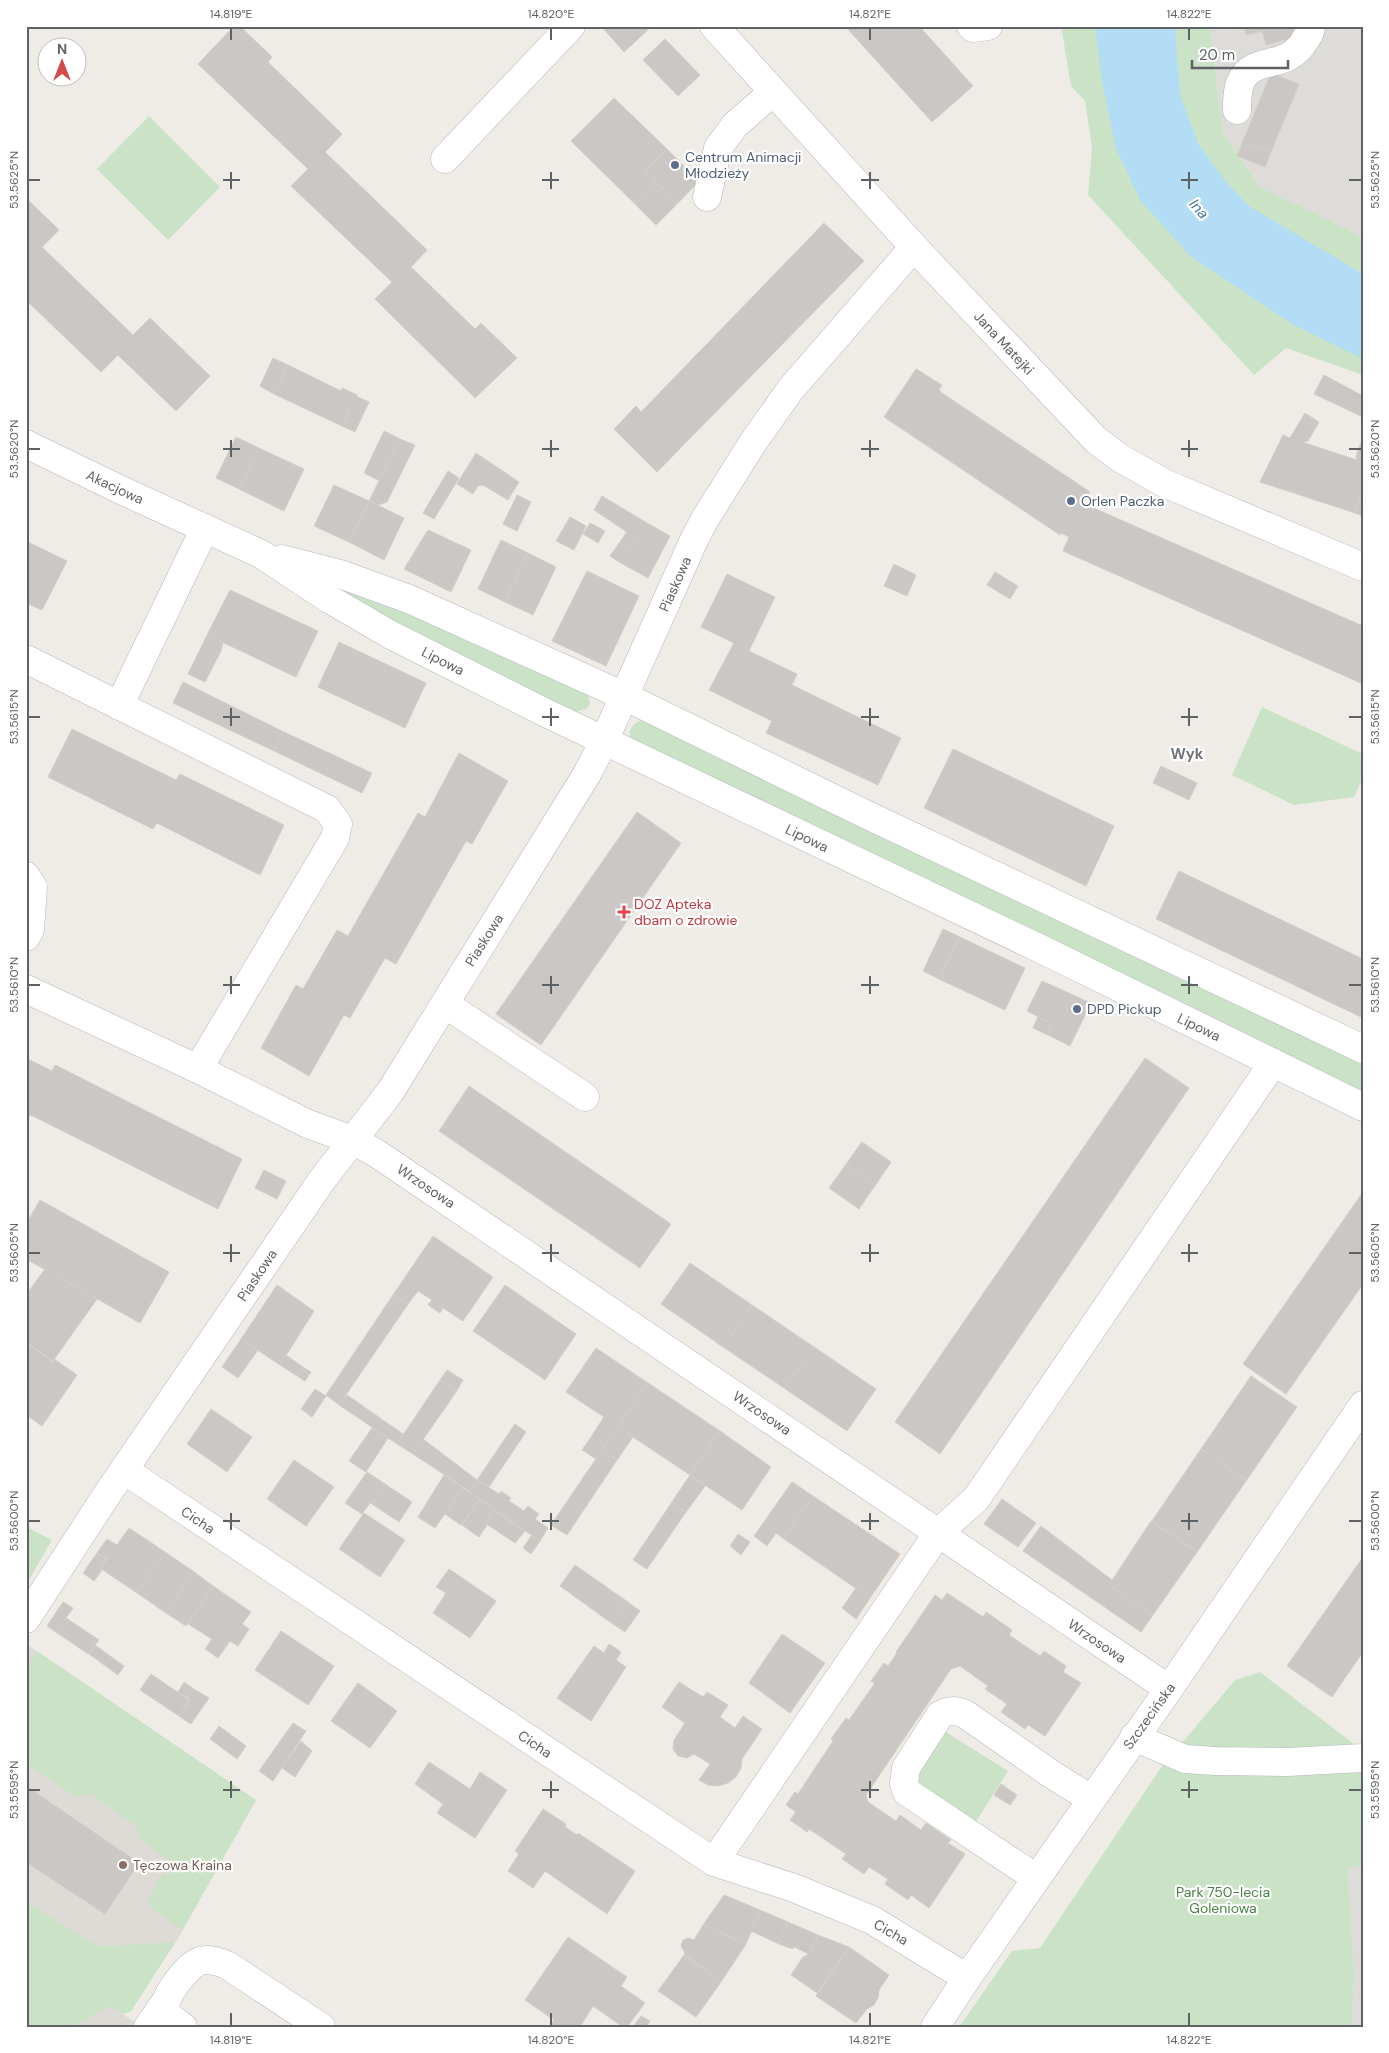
<svg xmlns="http://www.w3.org/2000/svg" width="1389" height="2053" font-family="'DM Sans',sans-serif">
<style>
.industrial{fill:#dedcd9}
.education{fill:#dedbd6}
.green{fill:#cae3c7}
.water{fill:#b2ddf4}
.building{fill:#cac7c4;stroke:#d3cec6}
.lines{fill:none;stroke-linecap:round;stroke-linejoin:round}
.minor-casing{stroke:#b4b7ba;stroke-width:29}
.minor{stroke:#fff;stroke-width:28}
.ticks{fill:none;stroke:#5f6265;stroke-width:2}
.service-dot{fill:#5c6f8a;stroke:#fff;stroke-width:2}
.health-dot{fill:#e0444e;stroke:#fff;stroke-width:2}
.education-dot{fill:#8d6e63;stroke:#fff;stroke-width:2}
.labels{text-anchor:middle;stroke-width:4.5;stroke-linejoin:round;paint-order:stroke}
.service-label{font-size:14px;fill:#4e5e75;stroke:#fff;text-anchor:start}
.street-label{font-size:14px;fill:#5f6265;stroke:#fff}
.health-label{font-size:14px;fill:#be3a42;stroke:#fff;text-anchor:start}
.education-label{font-size:14px;fill:#785e54;stroke:#fff;text-anchor:start}
.park-label{font-size:14px;fill:#448241;stroke:#fff}
.water-label{font-size:15px;font-style:italic;fill:#4c7a9c;stroke:#fff}
.neighbourhood-label{font-size:15px;font-weight:bold;fill:#707477;stroke:#fff}
.neatline{fill:none;stroke:#5f6265;stroke-width:2}
.ticks-label{font-size:12px;text-anchor:middle;fill:#5f6265}
</style>
<rect width="100%" height="100%" fill="#efece7"/>
<g class="industrial">
<path d="M1210 26H1363V237L1260 187 1223 133Z"/>
<path d="M1348 1867H1363V2027H1352L1354 1972Z"/>
</g>
<path class="education" d="M26 1644 256 1800 179 1937 131 2011 123 2014 137 2024 162 2027H26Z"/>
<g class="green">
<path d="M1061 26H1210L1223 133 1260 187 1363 237V375L1286 348 1254 375 1088 195 1092 148 1085 101 1071 86Z"/>
<path d="M149 116 220 187 168 240 97 169Z"/>
<path d="M349 586 588 694 590 704 586 709 576 712 350 605 344 593Z"/>
<path d="M1262 707 1363 754V778L1354 797 1294 805 1232 775Z"/>
<path d="M646 719 1363 1062V1097L630 740C628 728 633 722 646 719Z"/>
<path d="M26 1527 52 1540 26 1585Z"/>
<path d="M37 1651 256 1800 182 1930 151 1908 148 1901 162 1873 168 1876 175 1865 141 1841 135 1825 90 1794 74 1796 26 1764V1669Z"/>
<path d="M1260 1672 1363 1751V1867H1348L1354 1972 1352 2027H959L1012 1951 1040 1948 1160 1769 1235 1680Z"/>
<path d="M941 1729 1008 1771 974 1825 914 1786 913 1768Z"/>
<path d="M26 1902 96 1945 109 1946 175 1942 131 2011 123 2014 110 2006 71 2027H26Z"/>
</g>
<path class="water" d="M1095 26H1175L1180 95 1198 143 1226 182 1249 206 1363 274V359L1292 324 1191 257 1141 201 1116 149 1102 81Z"/>
<g class="building">
<path d="M234 26H240L272 57 268 62 342 134 325 152 427 250 411 267 475 329 481 323 517 358 475 398 375 299 392 282 291 186 308 169 198 64Z"/>
<path d="M601 26H652L624 52Z"/>
<path d="M845 26H919L973 86 932 122Z"/>
<path d="M1244 26H1261L1263 31 1246 35Z"/>
<path d="M1261 26H1292L1295 37 1266 45Z"/>
<path d="M665 39 700 75 678 96 643 60Z"/>
<path d="M1271 73 1299 84 1271 152 1243 141Z"/>
<path d="M614 98 667 149 645 171 656 182 634 203 571 141Z"/>
<path d="M1243 141 1271 152 1265 167 1237 156Z"/>
<path d="M667 149 699 181 678 203 645 171Z"/>
<path d="M656 182 678 203 656 225 634 203Z"/>
<path d="M26 198 59 230 42 247 133 335 150 318 210 376 176 411 118 355 101 372 26 300Z"/>
<path d="M824 223 864 261 657 472 614 429 636 406 641 412Z"/>
<path d="M273 358 288 365 274 394 260 386Z"/>
<path d="M288 365 341 391 342 388 357 395 342 426 274 394Z"/>
<path d="M916 369 942 385 939 390 942 393 1090 492 1082 503 1363 626V684L1063 551 1069 537 1061 533 1060 535 884 417Z"/>
<path d="M1324 375 1363 396V417L1314 394Z"/>
<path d="M356 396 369 402 355 432 342 426Z"/>
<path d="M1305 413 1319 422 1308 441 1302 442 1357 460 1356 456 1363 437V490L1355 513 1260 482 1283 435 1290 438Z"/>
<path d="M384 431 400 439 380 481 364 473Z"/>
<path d="M236 437 259 448 239 489 216 478Z"/>
<path d="M400 439 415 445 387 502 378 505 369 501Z"/>
<path d="M259 448 304 469 284 511 239 489Z"/>
<path d="M476 453 519 482 508 500 483 485 478 486 473 494 457 484Z"/>
<path d="M448 471 459 478 434 519 423 513Z"/>
<path d="M334 485 369 501 349 542 314 526Z"/>
<path d="M1363 490V516L1355 513Z"/>
<path d="M517 495 531 502 517 531 503 524Z"/>
<path d="M602 496 647 523 619 562 610 556 627 532 594 510Z"/>
<path d="M369 501 404 518 384 560 349 542Z"/>
<path d="M570 517 586 526 574 550 556 541Z"/>
<path d="M590 523 605 531 598 543 583 534Z"/>
<path d="M647 523 670 536 648 578 619 562Z"/>
<path d="M428 530 471 550 451 592 404 569Z"/>
<path d="M501 540 528 553 505 602 478 589Z"/>
<path d="M26 541 67 561 42 610 26 603Z"/>
<path d="M528 553 556 567 533 615 505 602Z"/>
<path d="M894 564 916 575 907 596 884 586Z"/>
<path d="M587 571 639 596 606 666 552 641Z"/>
<path d="M995 572 1018 586 1010 599 987 585Z"/>
<path d="M727 574 775 597 749 651 797 674 792 685 901 738 878 785 766 733 772 721 709 690 734 643 701 627Z"/>
<path d="M230 590 318 631 296 677 207 635Z"/>
<path d="M207 635 223 642 221 651 205 682 188 674Z"/>
<path d="M339 642 426 683 405 728 318 687Z"/>
<path d="M183 682 284 732 274 751 173 703Z"/>
<path d="M72 729 176 780 180 774 284 825 260 875 157 823 153 829 48 777Z"/>
<path d="M284 732 372 773 362 793 274 751Z"/>
<path d="M953 749 1114 826 1086 886 924 808Z"/>
<path d="M459 753 508 781 472 844 466 841 396 964 385 958 350 1018 344 1015 309 1076 261 1048 296 985 303 989 337 930 348 936 418 813 425 817Z"/>
<path d="M1161 766 1197 783 1189 800 1153 783Z"/>
<path d="M637 812 681 843 541 1045 496 1014Z"/>
<path d="M1179 871 1363 959V1018L1156 919Z"/>
<path d="M943 929 960 937 939 979 923 971Z"/>
<path d="M960 937 1025 968 1005 1010 939 979Z"/>
<path d="M1042 981 1091 1003 1070 1046 1048 1035 1052 1024 1027 1011Z"/>
<path d="M1038 1017 1052 1024 1048 1035 1033 1028Z"/>
<path d="M26 1058 52 1071 55 1065 242 1159 218 1209 31 1115 26 1121Z"/>
<path d="M1145 1058 1189 1088 940 1454 895 1422Z"/>
<path d="M469 1086 671 1224 640 1268 439 1131Z"/>
<path d="M862 1142 891 1162 859 1209 829 1188Z"/>
<path d="M861 1143 891 1162 875 1185 846 1165Z"/>
<path d="M846 1165 875 1185 859 1208 830 1188Z"/>
<path d="M264 1170 286 1181 277 1199 255 1188Z"/>
<path d="M1363 1192V1284L1286 1394 1243 1364Z"/>
<path d="M40 1200 169 1272 140 1323 26 1259V1224Z"/>
<path d="M433 1236 493 1277 463 1321 443 1308 440 1313 428 1305 432 1300 418 1291 408 1304 393 1295Z"/>
<path d="M690 1263 752 1305 723 1347 661 1304Z"/>
<path d="M45 1269 97 1299 53 1361 26 1342V1295Z"/>
<path d="M277 1285 314 1311 280 1365 241 1339Z"/>
<path d="M505 1285 576 1334 545 1380 473 1331Z"/>
<path d="M393 1295 408 1304 339 1405 326 1395Z"/>
<path d="M752 1305 814 1347 784 1388 723 1347Z"/>
<path d="M241 1339 258 1350 238 1378 222 1367Z"/>
<path d="M26 1343 53 1362 54 1359 77 1375 42 1426 26 1415Z"/>
<path d="M814 1347 876 1389 847 1431 784 1388Z"/>
<path d="M596 1348 648 1383 605 1446 591 1437 604 1417 566 1392Z"/>
<path d="M286 1355 303 1367 297 1376 280 1365Z"/>
<path d="M303 1367 311 1372 305 1381 297 1376Z"/>
<path d="M447 1370 463 1380 456 1392 440 1380Z"/>
<path d="M1251 1376 1297 1407 1246 1481 1201 1449Z"/>
<path d="M440 1380 456 1392 413 1454 397 1444Z"/>
<path d="M648 1383 720 1431 690 1475 618 1427Z"/>
<path d="M315 1389 326 1396 312 1417 301 1409Z"/>
<path d="M347 1395 403 1434 397 1444 339 1405Z"/>
<path d="M211 1409 252 1437 227 1472 187 1444Z"/>
<path d="M515 1424 526 1432 489 1487 477 1480Z"/>
<path d="M618 1427 633 1437 617 1460 602 1450Z"/>
<path d="M372 1428 388 1438 366 1472 349 1461Z"/>
<path d="M720 1431 771 1467 742 1510 690 1475Z"/>
<path d="M591 1437 605 1446 596 1459 582 1450Z"/>
<path d="M423 1439 477 1480 469 1491 413 1454Z"/>
<path d="M1201 1449 1246 1481 1197 1552 1152 1521Z"/>
<path d="M602 1450 617 1460 567 1535 551 1525Z"/>
<path d="M294 1460 334 1487 306 1526 267 1499Z"/>
<path d="M367 1472 385 1484 372 1504 370 1503 362 1514 345 1503Z"/>
<path d="M444 1475 463 1488 435 1528 418 1517Z"/>
<path d="M690 1475 705 1486 686 1512 672 1502Z"/>
<path d="M477 1480 499 1494 501 1491 511 1498 509 1501 524 1511 528 1506 539 1514 535 1519 548 1528 540 1541 469 1492Z"/>
<path d="M792 1482 813 1496 784 1539 776 1533 767 1546 754 1536Z"/>
<path d="M385 1484 412 1502 399 1522 372 1504Z"/>
<path d="M463 1488 479 1499 461 1525 445 1514Z"/>
<path d="M813 1496 900 1554 870 1598 784 1539Z"/>
<path d="M479 1499 494 1510 485 1523 487 1525 479 1537 462 1525Z"/>
<path d="M1002 1499 1036 1523 1018 1547 984 1524Z"/>
<path d="M672 1502 686 1512 647 1569 633 1560Z"/>
<path d="M494 1510 525 1531 515 1543 485 1523Z"/>
<path d="M364 1513 405 1540 380 1577 339 1549Z"/>
<path d="M1151 1521 1197 1552 1153 1615 1109 1585Z"/>
<path d="M1041 1526 1112 1580 1109 1585 1153 1615 1141 1632 1023 1551Z"/>
<path d="M129 1528 165 1552 137 1593 100 1568 107 1559 97 1553 107 1539 117 1545Z"/>
<path d="M738 1534 750 1542 741 1555 730 1546Z"/>
<path d="M531 1536 540 1541 531 1554 523 1548Z"/>
<path d="M165 1552 193 1571 166 1613 137 1593Z"/>
<path d="M97 1553 106 1559 100 1568 102 1570 94 1581 83 1573Z"/>
<path d="M1363 1557V1652L1332 1697 1287 1666Z"/>
<path d="M575 1565 625 1600 610 1622 560 1586Z"/>
<path d="M449 1569 496 1601 470 1638 433 1613 446 1593 436 1587Z"/>
<path d="M193 1571 213 1586 186 1626 166 1613Z"/>
<path d="M213 1586 251 1612 242 1624 249 1629 238 1646 230 1641 218 1658 205 1649 212 1639 188 1624Z"/>
<path d="M856 1588 870 1598 856 1619 842 1608Z"/>
<path d="M947 1593 983 1617 986 1612 1012 1630 1009 1635 1040 1656 1044 1651 1066 1666 1063 1672 1081 1683 1045 1736 1028 1725 1025 1729 1001 1712 1007 1704 985 1689 988 1686 960 1666 951 1669 866 1795 868 1802 896 1821 900 1815 921 1830 926 1823 951 1840 948 1843 965 1854 929 1908 911 1895 908 1900 885 1884 888 1879 869 1867 864 1874 842 1859 846 1854 809 1829 807 1832 790 1820 796 1812 786 1805 795 1792 798 1794 833 1741 831 1739 846 1718 849 1720 875 1683 871 1681 884 1663 888 1666 897 1653 896 1652 935 1595 942 1600Z"/>
<path d="M625 1600 640 1611 625 1632 610 1622Z"/>
<path d="M63 1602 73 1608 56 1632 47 1626Z"/>
<path d="M66 1618 99 1640 88 1654 56 1632Z"/>
<path d="M281 1631 334 1666 308 1705 255 1670Z"/>
<path d="M782 1634 825 1663 790 1713 749 1683Z"/>
<path d="M609 1644 621 1652 616 1660 626 1667 591 1721 557 1698 594 1646 604 1653Z"/>
<path d="M95 1645 124 1666 118 1675 89 1654Z"/>
<path d="M151 1674 189 1700 179 1716 140 1690Z"/>
<path d="M184 1682 194 1689 188 1698 178 1692Z"/>
<path d="M679 1682 703 1697 707 1692 728 1705 720 1717 735 1728 743 1716 762 1729 742 1759 741 1768 736 1777 728 1783 718 1786 708 1785 699 1780 710 1764 694 1754 687 1758 678 1756 673 1749 674 1740 685 1723 662 1707Z"/>
<path d="M358 1683 397 1711 370 1748 331 1721Z"/>
<path d="M194 1689 209 1698 191 1724 179 1716 190 1700 188 1698Z"/>
<path d="M293 1723 306 1731 273 1781 259 1771Z"/>
<path d="M219 1726 246 1746 237 1759 210 1739Z"/>
<path d="M301 1741 312 1751 295 1777 282 1768Z"/>
<path d="M429 1762 470 1789 480 1772 507 1790 475 1838 437 1813 443 1804 415 1784Z"/>
<path d="M1001 1784 1017 1795 1010 1805 994 1795Z"/>
<path d="M26 1786 139 1863 105 1914 26 1862Z"/>
<path d="M543 1809 566 1824 565 1827 577 1835 578 1833 635 1871 607 1914 545 1871 533 1888 508 1871 519 1854 515 1851Z"/>
<path d="M724 1895 760 1910 746 1944 703 1925Z"/>
<path d="M760 1910 788 1922 779 1944 751 1931Z"/>
<path d="M788 1922 818 1935 809 1954 794 1947 793 1949 779 1944Z"/>
<path d="M703 1925 746 1944 721 1982 684 1954 685 1953 681 1946 683 1940 688 1938 694 1940Z"/>
<path d="M818 1935 849 1947 817 1993 791 1975 803 1957 809 1954Z"/>
<path d="M568 1937 627 1977 621 1986 645 2003 627 2027H623L593 2006 580 2027H549L554 2020 525 2000Z"/>
<path d="M849 1947 889 1975 879 1990 878 1998 874 2005 867 2009 856 2023 816 1996Z"/>
<path d="M684 1955 721 1982 696 2017 658 1991Z"/>
<path d="M641 2016 650 2021 646 2027H633Z"/>
</g>
<g class="lines">
<defs>
<g id="minor">
<path d="M714 26 914 247 1096 440 1120 458 1164 483 1363 567"/>
<path d="M971 26 973 28 988 26"/>
<path d="M1237 110C1237 100 1237 85 1244 76 1257 57 1289 69 1305 40 1308 36 1311 32 1311 26"/>
<path d="M445 159 571 26"/>
<path d="M707 197 718 148 735 125 773 92"/>
<path d="M26 444 121 490 261 554 329 599 391 635 544 712 1043 950 1363 1107"/>
<path d="M282 559 340 574 409 599 624 696 863 813 1363 1049"/>
<path d="M26 659 327 809 338 824 335 838 198 1069"/>
<path d="M119 706 205 528"/>
<path d="M26 876 33 887 30 930 26 937"/>
<path d="M26 989 198 1069 308 1124 352 1140 376 1153 1169 1689"/>
<path d="M445 1004 585 1097"/>
<path d="M124 1470 714 1862 794 1888 872 1920 967 1978"/>
<path d="M26 1619 108 1493 322 1180 390 1092 587 774 604 741 694 540 705 519 752 444 790 390 914 247"/>
<path d="M1134 1737 1185 1759 1215 1761 1287 1762 1363 1758"/>
<path d="M714 1862 938 1533 976 1499 1273 1063"/>
<path d="M1036 1878 907 1792 904 1784 906 1768 940 1715C949 1710 955 1710 965 1714L1051 1774 1091 1799"/>
<path d="M148 2027 166 2001"/>
<path d="M183 2027C177 2022 168 2018 166 2011 161 1998 188 1965 200 1961 209 1958 219 1962 227 1965L321 2027"/>
<path d="M935 2027 967 1978 1169 1689 1363 1405"/>
</g>
</defs>
<use href="#minor" class="minor-casing"/>
<use href="#minor" class="minor"/>
</g>
<path class="ticks" d="M231 28V40M551 28V40M870 28V40M1189 28V40M231 172V189M551 172V189M870 172V189M1189 172V189M28 180H40M223 180H240M542 180H559M861 180H879M1181 180H1198M1349 180H1362M231 440V457M551 440V457M870 440V457M1189 440V457M28 449H40M223 449H240M542 449H559M861 449H879M1181 449H1198M1349 449H1362M231 708V726M551 708V726M870 708V726M1189 708V726M28 717H40M223 717H240M542 717H559M861 717H879M1181 717H1198M1349 717H1362M231 976V994M551 976V994M870 976V994M1189 976V994M28 985H40M223 985H240M542 985H559M861 985H879M1181 985H1198M1349 985H1362M231 1244V1262M551 1244V1262M870 1244V1262M1189 1244V1262M28 1253H40M223 1253H240M542 1253H559M861 1253H879M1181 1253H1198M1349 1253H1362M231 1513V1530M551 1513V1530M870 1513V1530M1189 1513V1530M28 1521H40M223 1521H240M542 1521H559M861 1521H879M1181 1521H1198M1349 1521H1362M231 1781V1798M551 1781V1798M870 1781V1798M1189 1781V1798M28 1790H40M223 1790H240M542 1790H559M861 1790H879M1181 1790H1198M1349 1790H1362M231 2013V2026M551 2013V2026M870 2013V2026M1189 2013V2026"/>
<g class="service-dot">
<circle cx="675" cy="165" r="5"/>
<circle cx="1071" cy="501" r="5"/>
<circle cx="1077" cy="1009" r="5"/>
</g>
<path class="health-dot" d="M621.5 904.5h5v5h5v5h-5v5h-5v-5h-5v-5h5z"/>
<circle class="education-dot" cx="123" cy="1865" r="5"/>
<g class="labels">
<g class="service-label">
<text x="685" y="162">Centrum Animacji<tspan x="685" dy="16">Młodzieży</tspan></text>
<text x="1081" y="506">Orlen Paczka</text>
<text x="1087" y="1014">DPD Pickup</text>
</g>
<g class="street-label">
<text transform="translate(1004 343) rotate(47)" y="5">Jana Matejki</text>
<text transform="translate(115 487) rotate(25)" y="5">Akacjowa</text>
<text transform="translate(675 584) rotate(-66)" y="5">Piaskowa</text>
<text transform="translate(443 661) rotate(27)" y="5">Lipowa</text>
<text transform="translate(807 838) rotate(26)" y="5">Lipowa</text>
<text transform="translate(484 940) rotate(-58)" y="5">Piaskowa</text>
<text transform="translate(1199 1027) rotate(26)" y="5">Lipowa</text>
<text transform="translate(426 1186) rotate(34)" y="5">Wrzosowa</text>
<text transform="translate(257 1275) rotate(-56)" y="5">Piaskowa</text>
<text transform="translate(762 1413) rotate(34)" y="5">Wrzosowa</text>
<text transform="translate(198 1520) rotate(34)" y="5">Cicha</text>
<text transform="translate(1097 1641) rotate(34)" y="5">Wrzosowa</text>
<text transform="translate(1149 1716) rotate(-54)" y="5">Szczecińska</text>
<text transform="translate(535 1744) rotate(34)" y="5">Cicha</text>
<text transform="translate(891 1932) rotate(30)" y="5">Cicha</text>
</g>
<g class="health-label">
<text x="634" y="909">DOZ Apteka<tspan x="634" dy="16">dbam o zdrowie</tspan></text>
</g>
<g class="education-label">
<text x="133" y="1870">Tęczowa Kraina</text>
</g>
<g class="park-label">
<text x="1223" y="1897">Park 750-lecia<tspan x="1223" dy="16">Goleniowa</tspan></text>
</g>
<g class="water-label">
<text transform="translate(1199 209) rotate(49)" y="5">Ina</text>
</g>
<g class="neighbourhood-label">
<text x="1187" y="759">Wyk</text>
</g>
</g>
<rect width="1389" height="2053" fill="none" stroke="#ffffff" stroke-width="55"/>
<g transform="translate(62 62)"><circle r="24" fill="#ffffff" stroke="#bfc0c1"/>
<path d="M0-4L9 19L0 12L-9 19Z" fill="#d4494a"/>
<text y="-8" font-size="14" font-weight="bold" text-anchor="middle" fill="#5f6265">N</text>
</g>
<path d="M1192 60v8h96v-8" fill="none" stroke="#5f6265" stroke-width="2.5"/>
<text x="1199" y="60" font-size="15" fill="#5f6265" stroke="#ffffff" stroke-width="4" paint-order="stroke">20 m</text>
<rect x="28" y="28" width="1334" height="1998" class="neatline"/>
<g class="ticks-label">
<text x="231" y="18">14.819°E</text>
<text x="551" y="18">14.820°E</text>
<text x="870" y="18">14.821°E</text>
<text x="1189" y="18">14.822°E</text>
<text transform="translate(14 180) rotate(-90)" y="4">53.5625°N</text>
<text transform="translate(1375 180) rotate(-90)" y="4">53.5625°N</text>
<text transform="translate(14 449) rotate(-90)" y="4">53.5620°N</text>
<text transform="translate(1375 449) rotate(-90)" y="4">53.5620°N</text>
<text transform="translate(14 717) rotate(-90)" y="4">53.5615°N</text>
<text transform="translate(1375 717) rotate(-90)" y="4">53.5615°N</text>
<text transform="translate(14 985) rotate(-90)" y="4">53.5610°N</text>
<text transform="translate(1375 985) rotate(-90)" y="4">53.5610°N</text>
<text transform="translate(14 1253) rotate(-90)" y="4">53.5605°N</text>
<text transform="translate(1375 1253) rotate(-90)" y="4">53.5605°N</text>
<text transform="translate(14 1521) rotate(-90)" y="4">53.5600°N</text>
<text transform="translate(1375 1521) rotate(-90)" y="4">53.5600°N</text>
<text transform="translate(14 1790) rotate(-90)" y="4">53.5595°N</text>
<text transform="translate(1375 1790) rotate(-90)" y="4">53.5595°N</text>
<text x="231" y="2044">14.819°E</text>
<text x="551" y="2044">14.820°E</text>
<text x="870" y="2044">14.821°E</text>
<text x="1189" y="2044">14.822°E</text>
</g>
</svg>
